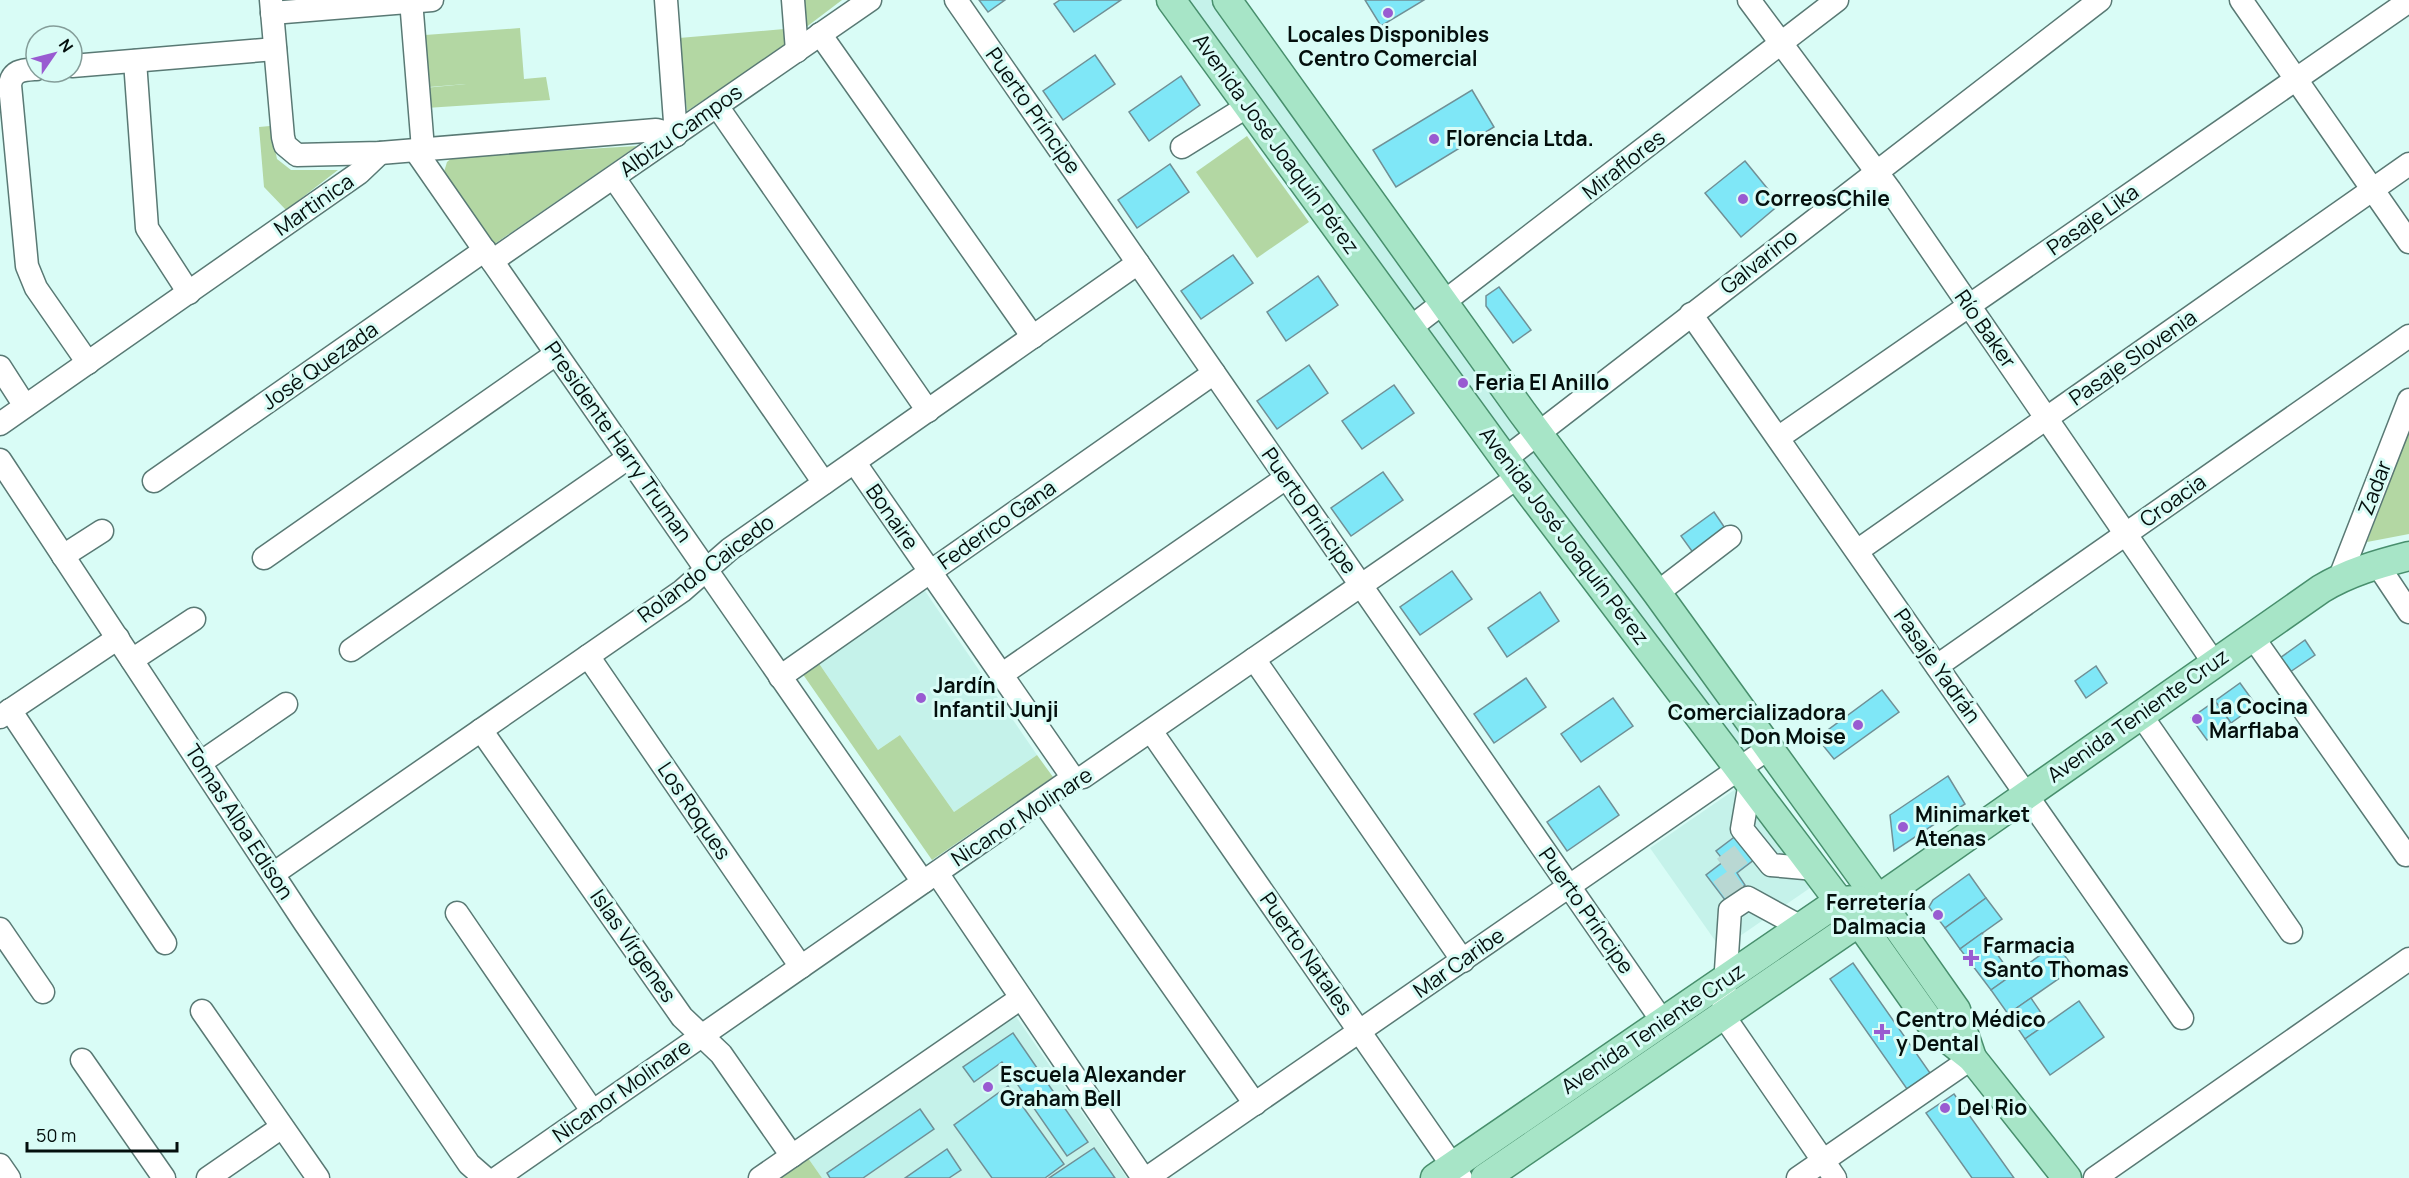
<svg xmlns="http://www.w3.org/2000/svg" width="2409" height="1178" font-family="Manrope,sans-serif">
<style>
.built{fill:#c5f2ea}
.green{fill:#b3d7a3}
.building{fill:#7fe7f7;stroke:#709096;stroke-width:1.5}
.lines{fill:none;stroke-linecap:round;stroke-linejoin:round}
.minor-tunnel{stroke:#b9d8d3;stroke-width:22;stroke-dasharray:22 11;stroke-linecap:butt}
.minor-casing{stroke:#597974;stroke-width:25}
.major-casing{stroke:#488f6d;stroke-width:31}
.minor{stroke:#fff;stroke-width:22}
.major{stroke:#a7e5c7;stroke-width:28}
.poi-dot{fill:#995bd1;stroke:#d9fcf6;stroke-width:2}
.labels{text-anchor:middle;stroke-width:6;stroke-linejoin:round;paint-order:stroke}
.poi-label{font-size:21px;font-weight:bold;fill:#040f0d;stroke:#d9fcf6;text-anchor:start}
.street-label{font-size:21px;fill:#040f0d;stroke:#d9fcf6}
</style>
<rect width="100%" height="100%" fill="#d9fcf6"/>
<g class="built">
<path d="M1160 0H1216L1758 744 1726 769Z"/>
<path d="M923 588 1037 755 954 812 900 735 878 750 818 662Z"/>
<path d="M1740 786 1810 888 1721 949 1650 848Z"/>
<path d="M1015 1015 1127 1178H822L808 1158Z"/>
</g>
<g class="green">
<path d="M802 0H842L805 28Z"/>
<path d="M520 28 524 79 546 77 550 100 426 108 424 88 466 84 429 87 425 35Z"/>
<path d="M784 29 787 44 687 111 679 38Z"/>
<path d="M270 126 277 159 291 170H338L286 210 264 187 259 127Z"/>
<path d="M1247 136 1309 222 1257 258 1196 172Z"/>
<path d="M637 146 493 245 444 172 447 162 453 157Z"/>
<path d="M2409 431V534L2367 542Z"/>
<path d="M818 662 878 750 900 735 954 812 1037 755 1053 777 932 860 802 673Z"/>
<path d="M808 1158 822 1178H778Z"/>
</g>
<g class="building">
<path d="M979 0H1005L988 12Z"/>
<path d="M1060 0H1121L1074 32 1054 4Z"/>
<path d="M1365 0H1424L1381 26Z"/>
<path d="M1095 55 1115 84 1063 120 1043 91Z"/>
<path d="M1181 76 1200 105 1149 141 1129 112Z"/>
<path d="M1472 90 1494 127 1396 187 1373 150Z"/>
<path d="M1745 161 1780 204 1741 237 1705 193Z"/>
<path d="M1170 164 1189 192 1137 228 1118 200Z"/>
<path d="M1233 255 1253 283 1201 319 1181 291Z"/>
<path d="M1318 276 1338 305 1286 341 1267 312Z"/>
<path d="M1499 287 1531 330 1513 343 1486 306V296Z"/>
<path d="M1309 365 1328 393 1277 429 1257 401Z"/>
<path d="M1394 385 1414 413 1362 449 1342 421Z"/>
<path d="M1383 472 1403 500 1351 536 1331 508Z"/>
<path d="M1714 512 1727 531 1694 554 1681 536Z"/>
<path d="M1452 571 1472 599 1420 635 1400 607Z"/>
<path d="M1540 592 1559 621 1507 657 1488 628Z"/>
<path d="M2305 640 2315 655 2290 672 2280 658Z"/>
<path d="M2096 666 2107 683 2086 698 2075 681Z"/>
<path d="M1526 678 1546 707 1494 743 1474 714Z"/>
<path d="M2240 683 2256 705 2231 723 2215 701Z"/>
<path d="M1882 690 1899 712 1834 759 1817 738Z"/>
<path d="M1613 698 1633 726 1581 762 1561 734Z"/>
<path d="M2215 701 2231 723 2207 740 2191 718Z"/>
<path d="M1948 776 1965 804 1894 851 1890 815Z"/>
<path d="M1599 786 1619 815 1567 851 1547 822Z"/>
<path d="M1737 835 1755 859 1737 873 1745 885 1725 900 1706 875 1724 861 1716 851Z"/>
<path d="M1969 874 1986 898 1945 928 1929 907 1933 900Z"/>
<path d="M1986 898 2002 919 1960 949 1945 928Z"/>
<path d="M1982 933 2012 975 1991 990 1960 949Z"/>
<path d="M2056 944 2074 968 2008 1014 1991 990Z"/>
<path d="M1853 963 1930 1073 1907 1089 1830 979Z"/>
<path d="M2031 998 2048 1023 2025 1039 2008 1014Z"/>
<path d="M2079 1001 2104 1037 2050 1075 2025 1039Z"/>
<path d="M1013 1033 1088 1142 1067 1156 1002 1062 974 1082 963 1067Z"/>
<path d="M1008 1086 1064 1164 1045 1178H992L954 1125Z"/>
<path d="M1954 1094 2014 1178H1972L1926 1113Z"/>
<path d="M920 1109 934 1129 863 1178H830L827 1173Z"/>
<path d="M1094 1148 1115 1178H1049Z"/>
<path d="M947 1149 961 1170 949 1178H905Z"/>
</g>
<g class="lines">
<path class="minor-tunnel" d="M1735 893 1719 871 1748 849"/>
<defs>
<g id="minor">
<path d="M271 0 283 137 285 145 297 155 380 153 656 130 676 135"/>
<path d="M411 0 423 149"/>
<path d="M666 0 676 135"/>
<path d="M793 0 797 51"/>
<path d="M956 0 1663 1022"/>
<path d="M1749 0 1890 190 2214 663"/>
<path d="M2241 0 2409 242"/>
<path d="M272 13 432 0"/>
<path d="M820 34 1033 337"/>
<path d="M135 61 147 228 189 293"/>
<path d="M72 66 275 49"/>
<path d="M36 69C23 70 12 70 10 85L27 266 36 288 88 363"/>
<path d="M717 106 928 411"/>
<path d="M1182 147 1248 106"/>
<path d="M415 150 923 882"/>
<path d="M614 178 824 483"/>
<path d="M492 261 870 0"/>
<path d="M1691 314 2182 1018"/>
<path d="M1410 328 1837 0"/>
<path d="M0 367 25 406"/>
<path d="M0 424 359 173 380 153"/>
<path d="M1778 438 2409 1"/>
<path d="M1505 459 2100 0"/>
<path d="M0 460 305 923 469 1164 485 1178"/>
<path d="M855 463 1073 778"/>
<path d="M154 481 485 250"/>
<path d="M1857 551 2409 164"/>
<path d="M63 556 102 531"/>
<path d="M264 558 556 354"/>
<path d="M2377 564 2409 612"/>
<path d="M2340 577 2409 400"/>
<path d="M1657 593 1730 537"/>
<path d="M2252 636 2406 855"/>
<path d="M351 650 628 458"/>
<path d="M588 656 801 967"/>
<path d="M1254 659 1463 961"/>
<path d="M132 660 194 619"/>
<path d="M1937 666 2409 336"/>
<path d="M1001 675 1286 478"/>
<path d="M780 677 1214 373"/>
<path d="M10 710 165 943"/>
<path d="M2141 715 2291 932"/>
<path d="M0 717 118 638"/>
<path d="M481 730 682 1017 721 1054 792 1156"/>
<path d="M1151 731 1461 1178"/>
<path d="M200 763 286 704"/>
<path d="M1750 782 1742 829 1771 865 1815 869"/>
<path d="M1042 800 1255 1104"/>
<path d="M937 873 1143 1178"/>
<path d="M273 874 682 591 730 549 1138 263"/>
<path d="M457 913 593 1112"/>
<path d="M1801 927 1748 898 1730 910 1723 1015 1835 1178"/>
<path d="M0 929 43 992"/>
<path d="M202 1011 318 1178"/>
<path d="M82 1060 164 1178"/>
<path d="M0 1165 9 1178"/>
<path d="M208 1178 282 1127"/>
<path d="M497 1178 1073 778 1083 777 1518 477"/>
<path d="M760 1178 1021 998"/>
<path d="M1147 1178 1769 748"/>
<path d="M1798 1178 1972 1058"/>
<path d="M2095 1178 2409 959"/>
</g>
<g id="major">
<path d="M1171 0 1518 477 1839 901 1859 922 1934 1028 1972 1058 2067 1178"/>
<path d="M1227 0 1522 412 1657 593 1878 899 1956 1010 1972 1058"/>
<path d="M1435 1178 1839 901 1858 900"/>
<path d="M1485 1178 1859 922 1878 899 2321 589C2349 572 2378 564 2409 556"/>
</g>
</defs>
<use href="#minor" class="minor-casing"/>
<use href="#major" class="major-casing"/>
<use href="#minor" class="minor"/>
<use href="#major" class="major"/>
</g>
<g class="poi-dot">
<circle cx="1388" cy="13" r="6"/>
<circle cx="1434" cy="139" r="6"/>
<circle cx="1743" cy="199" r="6"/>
<circle cx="1463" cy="383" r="6"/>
<circle cx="921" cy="698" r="6"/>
<circle cx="2197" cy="719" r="6"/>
<circle cx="1858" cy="725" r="6"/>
<circle cx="1903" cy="827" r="6"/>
<circle cx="1938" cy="915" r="6"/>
<path d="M1968 949h6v6h6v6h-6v6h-6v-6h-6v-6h6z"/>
<path d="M1879 1023h6v6h6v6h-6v6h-6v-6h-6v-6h6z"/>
<circle cx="988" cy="1087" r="6"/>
<circle cx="1945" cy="1108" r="6"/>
</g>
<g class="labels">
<g class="poi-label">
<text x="1388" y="42" text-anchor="middle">Locales Disponibles<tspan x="1388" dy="24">Centro Comercial</tspan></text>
<text x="1446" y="146">Florencia Ltda.</text>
<text x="1755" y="206">CorreosChile</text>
<text x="1475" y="390">Feria El Anillo</text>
<text x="933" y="693">Jardín<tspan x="933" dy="24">Infantil Junji</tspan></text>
<text x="2209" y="714">La Cocina<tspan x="2209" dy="24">Marflaba</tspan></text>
<text x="1846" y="720" text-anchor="end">Comercializadora<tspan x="1846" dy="24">Don Moise</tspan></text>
<text x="1915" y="822">Minimarket<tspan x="1915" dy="24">Atenas</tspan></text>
<text x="1926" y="910" text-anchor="end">Ferretería<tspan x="1926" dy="24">Dalmacia</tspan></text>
<text x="1983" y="953">Farmacia<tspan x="1983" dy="24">Santo Thomas</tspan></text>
<text x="1896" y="1027">Centro Médico<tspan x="1896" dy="24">y Dental</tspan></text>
<text x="1000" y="1082">Escuela Alexander<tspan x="1000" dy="24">Graham Bell</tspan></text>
<text x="1957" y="1115">Del Rio</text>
</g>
<g class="street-label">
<text transform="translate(1033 111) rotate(55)" y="7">Puerto Príncipe</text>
<text transform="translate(681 131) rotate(-35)" y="7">Albizu Campos</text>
<text transform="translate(1276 144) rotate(54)" y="7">Avenida José Joaquín Pérez</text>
<text transform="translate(1624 165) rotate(-38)" y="7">Miraflores</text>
<text transform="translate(314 205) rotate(-35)" y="7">Martinica</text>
<text transform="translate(2093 220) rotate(-35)" y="7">Pasaje Lika</text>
<text transform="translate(1759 262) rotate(-38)" y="7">Galvarino</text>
<text transform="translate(1985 329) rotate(55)" y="7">Río Baker</text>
<text transform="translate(2133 358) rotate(-35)" y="7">Pasaje Slovenia</text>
<text transform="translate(320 366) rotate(-35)" y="7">José Quezada</text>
<text transform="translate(618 442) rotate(55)" y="7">Presidente Harry Truman</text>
<text transform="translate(2375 488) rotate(-69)" y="7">Zadar</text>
<text transform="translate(2173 501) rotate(-35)" y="7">Croacia</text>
<text transform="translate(1309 511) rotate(55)" y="7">Puerto Príncipe</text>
<text transform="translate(892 517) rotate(55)" y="7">Bonaire</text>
<text transform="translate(997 525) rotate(-35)" y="7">Federico Gana</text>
<text transform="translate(1564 536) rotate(53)" y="7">Avenida José Joaquín Pérez</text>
<text transform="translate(706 569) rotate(-37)" y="7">Rolando Caicedo</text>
<text transform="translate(1937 666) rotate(55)" y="7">Pasaje Yadrán</text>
<text transform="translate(2138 716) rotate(-35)" y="7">Avenida Teniente Cruz</text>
<text transform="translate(694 811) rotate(56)" y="7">Los Roques</text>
<text transform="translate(1022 817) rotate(-33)" y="7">Nicanor Molinare</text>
<text transform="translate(239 822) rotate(57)" y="7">Tomas Alba Edison</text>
<text transform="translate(1586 911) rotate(55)" y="7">Puerto Príncipe</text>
<text transform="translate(633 946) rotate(55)" y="7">Islas Vírgenes</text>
<text transform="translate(1306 954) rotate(55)" y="7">Puerto Natales</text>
<text transform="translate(1459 963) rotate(-35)" y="7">Mar Caribe</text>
<text transform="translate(1653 1029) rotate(-34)" y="7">Avenida Teniente Cruz</text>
<text transform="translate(622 1091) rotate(-35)" y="7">Nicanor Molinare</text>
</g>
</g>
<g transform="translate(54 54) rotate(55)"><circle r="28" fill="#d9fcf6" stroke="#849d99" stroke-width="1.5"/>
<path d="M0-4.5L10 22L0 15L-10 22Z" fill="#995bd1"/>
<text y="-9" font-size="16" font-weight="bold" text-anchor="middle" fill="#040f0d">N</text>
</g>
<path d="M27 1142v9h150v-9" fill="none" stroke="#040f0d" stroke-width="3"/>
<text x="36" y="1142" font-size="18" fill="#040f0d" stroke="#d9fcf6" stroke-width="4.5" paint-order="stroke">50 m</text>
</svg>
